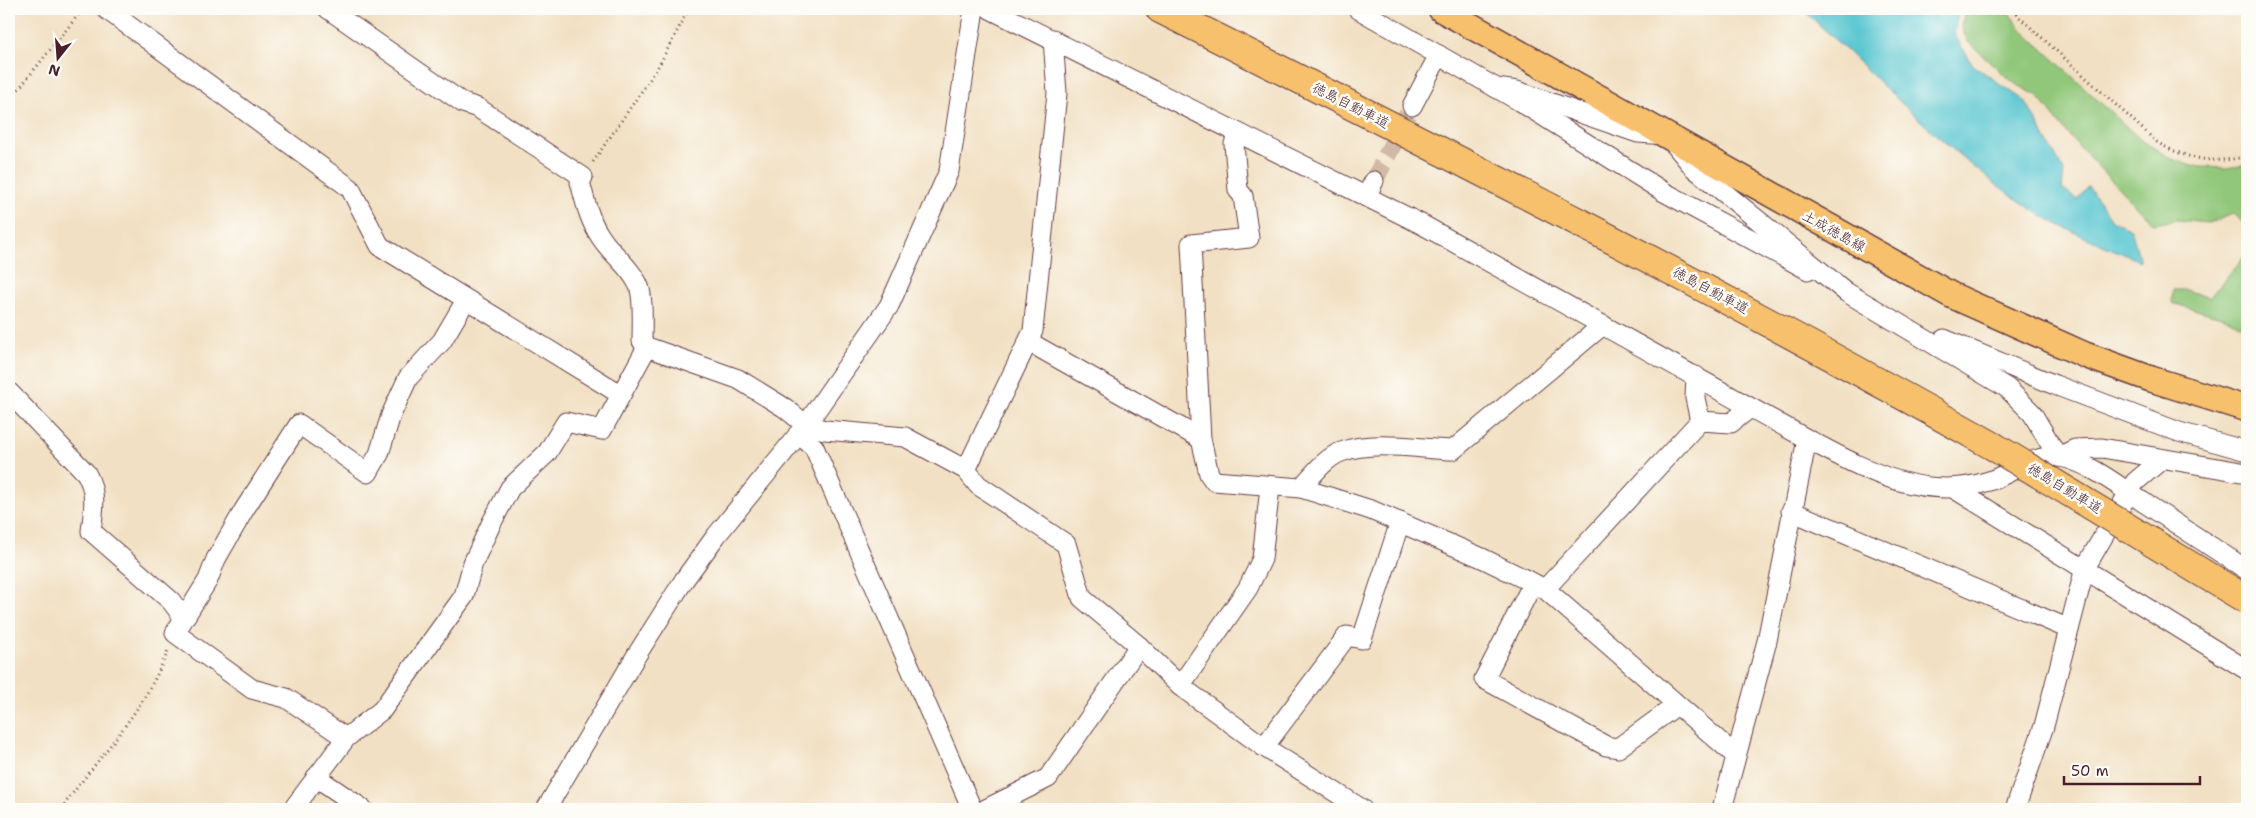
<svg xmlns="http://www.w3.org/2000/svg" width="2256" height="818" font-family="'Shantell Sans','Klee One',sans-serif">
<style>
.green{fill:#91c77a;stroke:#6e7352}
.water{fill:#5bc7d1;stroke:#52737e}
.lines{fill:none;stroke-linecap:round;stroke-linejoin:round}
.minor-tunnel{stroke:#d0b9a5;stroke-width:19;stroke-dasharray:19 9;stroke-linecap:butt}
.minor-casing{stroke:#633c42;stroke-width:21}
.major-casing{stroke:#633c42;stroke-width:28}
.highway-casing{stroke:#633c42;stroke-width:30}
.path{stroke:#633c42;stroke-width:3;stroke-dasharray:1 4;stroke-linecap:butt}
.minor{stroke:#fff;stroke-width:19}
.major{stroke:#f7c06c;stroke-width:25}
.highway{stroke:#f7c06c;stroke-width:28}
.highway-bridge-casing{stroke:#633c42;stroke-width:30;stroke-linecap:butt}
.highway-bridge{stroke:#f7c06c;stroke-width:28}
.labels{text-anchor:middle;stroke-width:5;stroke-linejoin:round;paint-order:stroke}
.street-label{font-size:14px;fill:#4a1f2b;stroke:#fdfcf7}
</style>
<rect width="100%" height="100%" fill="#fdfcf7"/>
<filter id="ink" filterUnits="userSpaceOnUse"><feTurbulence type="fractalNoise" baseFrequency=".02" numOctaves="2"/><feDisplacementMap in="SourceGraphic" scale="10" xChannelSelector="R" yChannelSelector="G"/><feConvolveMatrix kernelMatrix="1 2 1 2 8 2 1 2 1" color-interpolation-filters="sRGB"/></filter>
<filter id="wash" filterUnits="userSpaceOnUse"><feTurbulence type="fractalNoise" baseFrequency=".0096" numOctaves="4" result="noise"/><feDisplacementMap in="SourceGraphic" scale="20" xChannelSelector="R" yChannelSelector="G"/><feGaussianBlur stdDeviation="1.12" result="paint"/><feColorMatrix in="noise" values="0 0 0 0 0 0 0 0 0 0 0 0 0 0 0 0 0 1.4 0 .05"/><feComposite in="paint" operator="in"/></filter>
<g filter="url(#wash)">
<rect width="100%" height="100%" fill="#f1e0c3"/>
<g class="green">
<path d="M1965 9H2006L2021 29 2142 141 2172 159 2200 167 2227 168 2247 164V220L2243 223 2234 214 2208 223 2176 220 2153 224 2071 138 2038 96 2014 83 1968 42 1961 26Z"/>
<path d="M2247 253V328L2228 319 2172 303 2173 290H2187L2209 298Z"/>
</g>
<path class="water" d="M1802 9H1959L1954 34 1973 65 2025 101 2064 171 2062 189 2078 200 2088 186 2113 221 2131 229 2140 261C2101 244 2059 228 2024 204 1942 149 1875 75 1802 9Z"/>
</g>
<g filter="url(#ink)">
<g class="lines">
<path class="minor-tunnel" d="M1374 181 1412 106"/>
<defs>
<g id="minor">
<path d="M106 9 350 188 380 246 620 394"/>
<path d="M328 9 463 103 478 108 583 177 580 182C585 200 589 220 600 236 611 254 629 265 638 284 644 295 642 327 642 341L647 347 738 379 785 408 806 425 825 430 905 437 966 470 978 485 1066 544 1082 598 1139 646 1180 686 1264 747 1362 809"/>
<path d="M990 9 1421 224 1807 439C1864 469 1922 503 1989 481 2011 474 2035 453 2060 457 2089 462 2118 486 2143 502 2178 525 2212 547 2247 570"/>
<path d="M1358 9 1519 101 1664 192 1808 270"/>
<path d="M1496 88 1517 91 1638 133 1667 135 1694 168 1846 292 2007 388 2032 413 2058 457 2075 449 2102 448 2247 473"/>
<path d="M1412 106 1439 55"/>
<path d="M1238 133 1234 144 1238 190 1243 196 1249 238 1191 244 1201 439 1209 474 1214 481 1301 488 1371 510 1482 558 1545 589 1735 755"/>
<path d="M1366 197 1374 181"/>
<path d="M1944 339 2055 385 2179 432 2247 451"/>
<path d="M1029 342 1201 439"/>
<path d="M1696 376 1695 398 1700 421"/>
<path d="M9 392 86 473C97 492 94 509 91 531L171 601 183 617"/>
<path d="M798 434 814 447 972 809"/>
<path d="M966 470 1033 331 1057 93 1053 39"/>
<path d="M1301 488C1312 476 1325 458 1341 452 1372 440 1421 449 1453 450L1603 325"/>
<path d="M1953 488 2247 670"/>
<path d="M1791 511 2069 629"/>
<path d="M1533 583 1484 679 1606 746 1618 748 1677 705"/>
<path d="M1545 589 1700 421 1731 423 1750 408"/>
<path d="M1180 686 1248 588 1262 559 1270 487"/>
<path d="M346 738 286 698 252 689 175 633 208 580 216 559 244 510 299 424 368 473 379 454 391 415 408 378 442 341 466 300"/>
<path d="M1264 747 1347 636 1362 639 1400 522"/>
<path d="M316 777 363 809"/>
<path d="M293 809 346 738 382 710 464 596 473 563 491 524 510 488 547 453 566 422 602 430 647 347"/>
<path d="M546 809 636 656 684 580 716 536 806 425 889 306 949 171 974 9"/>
<path d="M986 809 1048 778 1139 646"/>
<path d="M1722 809 1767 641 1807 439"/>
<path d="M2015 809 2044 726 2085 568 2135 482 2161 460"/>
</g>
<path id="major" d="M1441 9 1951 295 2085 355 2151 379 2247 409"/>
<path id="highway" d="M1160 9C1441 150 1720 292 1993 446"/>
</defs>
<use href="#minor" class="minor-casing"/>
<use href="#major" class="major-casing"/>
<use href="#highway" class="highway-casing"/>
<g class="path">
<path d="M2014 9 2018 16 2158 143C2187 159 2214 165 2247 156"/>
<path d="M9 101 83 9"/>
<path d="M593 162 657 69 689 9"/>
<path d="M61 809C98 758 146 709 168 650"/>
</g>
<use href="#minor" class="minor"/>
<use href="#major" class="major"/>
<use href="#highway" class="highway"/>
<defs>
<path id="highway-bridge" d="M1993 446 2247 600"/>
</defs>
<use href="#highway-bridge" class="highway-bridge-casing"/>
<use href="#highway-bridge" class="highway-bridge"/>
</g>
</g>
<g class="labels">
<g class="street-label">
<text transform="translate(1351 105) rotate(27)" y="5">徳島自動車道</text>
<text transform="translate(1834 231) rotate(29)" y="5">土成徳島線</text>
<text transform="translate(1711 290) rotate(28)" y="5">徳島自動車道</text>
<text transform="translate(2065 488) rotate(31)" y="5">徳島自動車道</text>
</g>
</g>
<rect width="2256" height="818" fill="none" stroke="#fdfcf7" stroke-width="30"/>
<g transform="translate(58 58) rotate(197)" stroke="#fdfcf7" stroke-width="4" paint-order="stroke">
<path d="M0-4L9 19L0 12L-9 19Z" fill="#4a1f2b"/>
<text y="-8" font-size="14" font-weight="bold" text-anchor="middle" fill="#4a1f2b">N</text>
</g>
<path d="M2064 776v8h136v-8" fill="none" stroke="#4a1f2b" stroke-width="2.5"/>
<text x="2071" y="776" font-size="15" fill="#4a1f2b" stroke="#fdfcf7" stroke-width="4" paint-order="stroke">50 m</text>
</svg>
